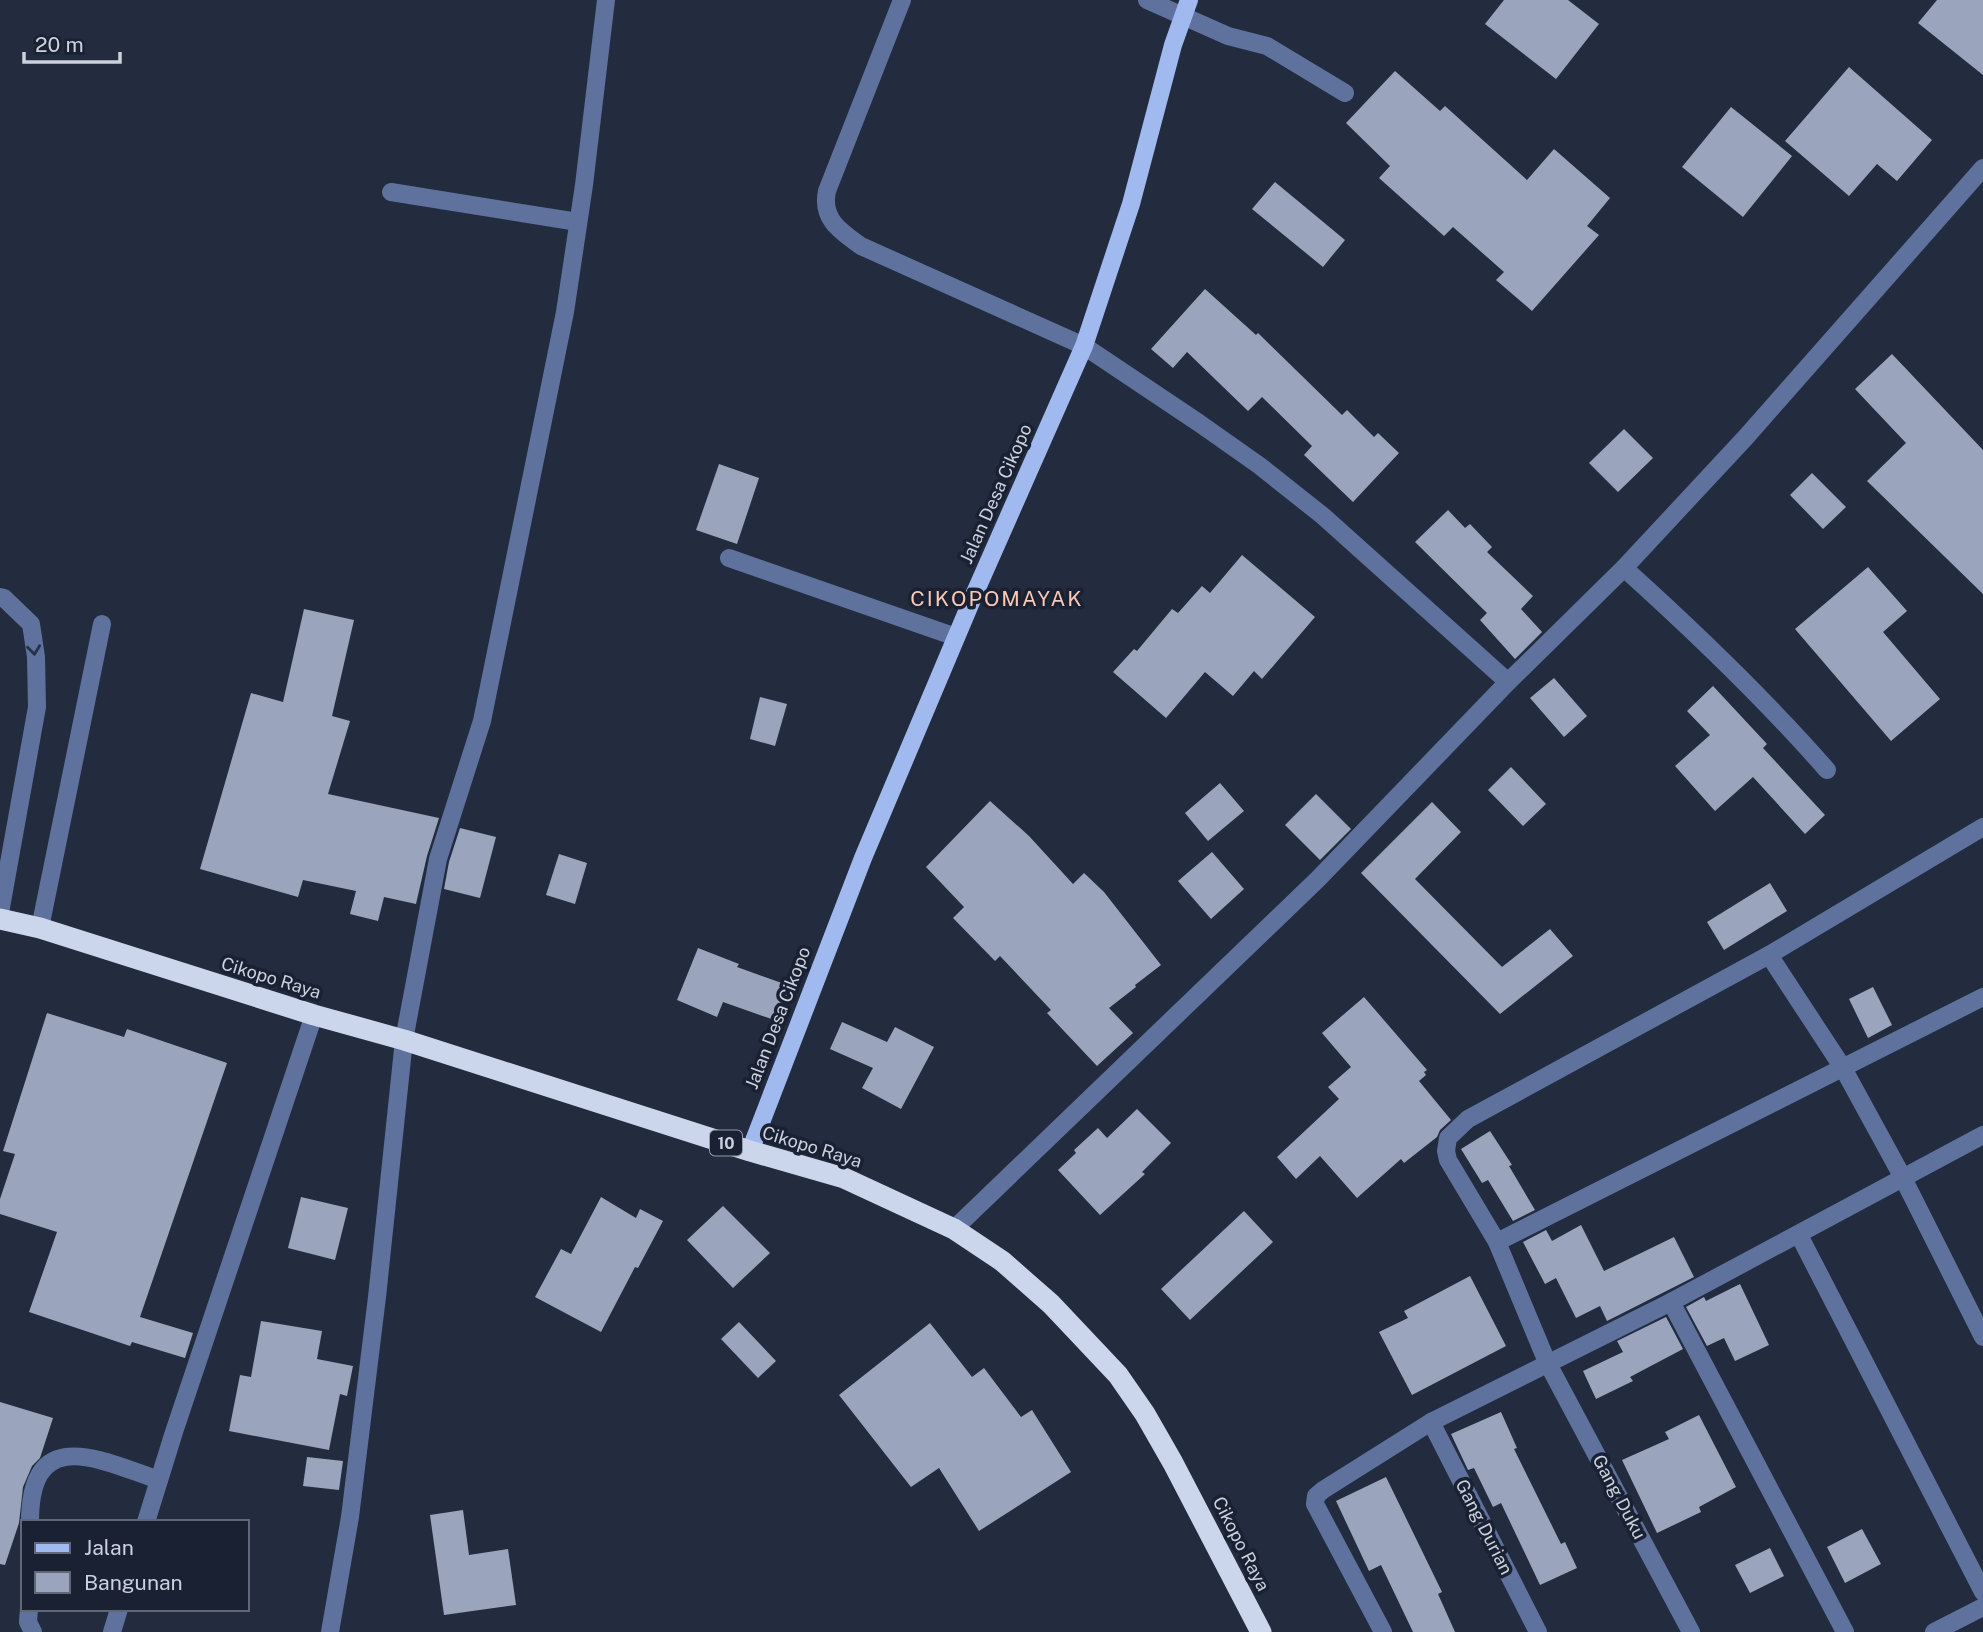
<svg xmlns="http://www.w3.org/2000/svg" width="1983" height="1632" font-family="'Public Sans',sans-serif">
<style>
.building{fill:#9aa5bd}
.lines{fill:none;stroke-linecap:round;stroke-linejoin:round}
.minor{stroke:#5e729d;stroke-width:18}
.major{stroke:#a0b9ee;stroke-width:18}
.highway{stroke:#cbd5eb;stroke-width:21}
.oneway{stroke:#273148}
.labels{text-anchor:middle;stroke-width:7;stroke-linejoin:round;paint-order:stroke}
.shield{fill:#192133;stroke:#969caa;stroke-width:2}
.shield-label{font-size:16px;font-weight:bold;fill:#cbd1dd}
.street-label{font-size:18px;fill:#cbd1dd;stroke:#192133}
.quarter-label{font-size:21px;letter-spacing:2px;fill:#f8c9b6;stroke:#192133}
</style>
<rect width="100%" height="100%" fill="#232b3e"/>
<g class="building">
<path d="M1504 0H1568L1599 24 1556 79 1485 24Z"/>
<path d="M1937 0H1983V75L1918 23Z"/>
<path d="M1849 67 1932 140 1897 181 1877 164 1849 196 1785 141Z"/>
<path d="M1395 71 1440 111 1445 106 1527 180 1554 149 1610 198 1587 226 1599 235 1532 311 1496 280 1504 272 1453 227 1444 236 1379 178 1390 166 1346 123Z"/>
<path d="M1731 107 1792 156 1743 217 1682 167Z"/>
<path d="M1275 182 1345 240 1323 267 1252 209Z"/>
<path d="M1205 289 1256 335 1258 333 1342 415 1347 410 1374 437 1378 433 1399 453 1353 502 1304 455 1312 446 1262 397 1248 411 1187 352 1173 368 1151 349Z"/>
<path d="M1892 354 1983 450V594L1867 481 1906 443 1855 389Z"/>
<path d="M1624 429 1653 458 1618 492 1589 463Z"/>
<path d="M719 464 759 478 737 544 696 530Z"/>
<path d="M1812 473 1846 507 1823 529 1790 495Z"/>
<path d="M1448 510 1465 528 1470 524 1492 547 1487 552 1533 596 1521 609 1542 632 1515 659 1480 620 1487 613 1415 542Z"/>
<path d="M1242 555 1315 617 1262 679 1254 671 1233 696 1205 672 1166 718 1113 672 1134 649 1137 651 1172 609 1178 613 1202 586 1210 593Z"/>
<path d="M1868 567 1907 611 1883 632 1940 699 1891 741 1795 629Z"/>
<path d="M304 609 354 620 332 716 350 721 328 794 439 818 427 856 416 904 384 897 378 921 350 914 356 891 303 880 298 897 200 869 251 693 283 702Z"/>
<path d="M1554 678 1587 716 1564 737 1530 698Z"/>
<path d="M1713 686 1767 744 1763 748 1825 815 1805 834 1753 777 1715 811 1675 766 1710 735 1687 711Z"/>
<path d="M760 697 787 704 775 746 750 739Z"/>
<path d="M1511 767 1546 804 1523 826 1488 790Z"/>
<path d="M1220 783 1244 811 1208 841 1185 813Z"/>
<path d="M1316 794 1351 829 1320 860 1285 825Z"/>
<path d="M990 801 1029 836 1073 884 1084 873 1104 892 1161 965 1135 985 1136 987 1109 1008 1133 1033 1097 1066 1047 1013 1051 1010 1000 956 995 961 953 918 964 907 926 867Z"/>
<path d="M1432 802 1461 832 1415 879 1502 967 1550 929 1573 956 1500 1014 1361 873Z"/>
<path d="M460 828 496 837 480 898 444 889 449 862Z"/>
<path d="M1212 852 1244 889 1211 919 1178 881Z"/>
<path d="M559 854 587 863 575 904 546 895Z"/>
<path d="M1770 883 1787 911 1724 950 1707 922Z"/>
<path d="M698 948 739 964 737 967 793 987 780 1022 723 1002 717 1017 677 1000Z"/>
<path d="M1873 987 1892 1025 1868 1038 1849 999Z"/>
<path d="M1364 997 1427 1070 1424 1072 1426 1075 1419 1081 1451 1120 1440 1130 1437 1137 1404 1163 1401 1159 1357 1198 1320 1156 1296 1179 1277 1157 1339 1099 1328 1087 1351 1067 1322 1033Z"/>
<path d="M47 1013 124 1037 127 1029 227 1063 140 1317 193 1333 185 1358 132 1342 130 1346 29 1312 57 1232 0 1214V1199L15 1154 3 1151Z"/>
<path d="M842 1022 887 1042 895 1027 934 1047 901 1109 862 1088 873 1068 830 1049Z"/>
<path d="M1137 1109 1171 1143 1142 1172 1145 1174 1100 1215 1058 1170 1076 1153 1074 1150 1098 1128 1107 1138Z"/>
<path d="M1490 1131 1512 1165 1509 1166 1535 1210 1513 1221 1488 1180 1482 1183 1461 1149Z"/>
<path d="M301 1197 348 1208 335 1260 288 1248Z"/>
<path d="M601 1197 636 1218 640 1209 663 1221 638 1268 635 1267 601 1332 535 1297 561 1249 571 1254Z"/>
<path d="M723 1206 770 1253 733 1288 687 1240Z"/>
<path d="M1244 1211 1273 1242 1190 1320 1161 1289Z"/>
<path d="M1581 1225 1604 1271 1674 1237 1694 1277 1607 1321 1600 1306 1576 1318 1556 1278 1545 1284 1523 1242 1546 1230 1552 1241Z"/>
<path d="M1470 1276 1506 1346 1412 1395 1379 1332 1408 1318 1404 1311Z"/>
<path d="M1740 1284 1769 1345 1735 1361 1724 1338 1707 1346 1686 1307 1704 1297 1706 1301Z"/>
<path d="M1666 1317 1683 1349 1630 1377 1633 1381 1596 1399 1583 1371 1623 1352 1617 1341Z"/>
<path d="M261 1321 322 1331 317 1359 353 1366 347 1396 340 1394 329 1450 229 1431 240 1375 251 1377Z"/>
<path d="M739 1322 776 1361 758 1378 721 1339Z"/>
<path d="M930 1323 972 1377 984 1368 1021 1417 1032 1410 1071 1472 979 1531 939 1468 911 1487 839 1395Z"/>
<path d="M0 1402 53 1418 40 1458 32 1466 23 1487 19 1523 5 1565 0 1564Z"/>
<path d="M1501 1412 1517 1448 1514 1449 1561 1544 1565 1542 1577 1568 1540 1585 1501 1503 1493 1507 1474 1468 1468 1470 1451 1434Z"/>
<path d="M1699 1415 1736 1487 1699 1507 1701 1512 1657 1533 1622 1460 1669 1439 1665 1432Z"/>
<path d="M307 1457 343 1461 339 1490 303 1486Z"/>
<path d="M1386 1477 1442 1592 1438 1594 1455 1632H1413L1381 1565 1369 1571 1336 1501Z"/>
<path d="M463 1510 469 1555 508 1549 516 1605 444 1615 430 1515Z"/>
<path d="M1862 1529 1881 1564 1845 1583 1827 1547Z"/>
<path d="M1770 1548 1784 1576 1750 1593 1735 1565Z"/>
</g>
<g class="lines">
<g class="minor">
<path d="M902 0 827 191C821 219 840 231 861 246L1084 346 1199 423 1260 466 1323 516 1508 682"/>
<path d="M1147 0 1228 36 1267 46 1345 93"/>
<path d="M391 192 578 222"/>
<path d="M729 558 956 637"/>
<path d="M1624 568C1695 632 1764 698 1827 770"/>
<path d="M0 597 4 598 31 624 36 657 37 707 0 913"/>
<path d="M40 928 102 624"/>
<path d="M1769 955 1843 1068 1902 1176 1983 1337"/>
<path d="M954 1229 1318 879 1508 682 1624 568 1746 437 1983 168"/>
<path d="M1799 1235 1983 1592"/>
<path d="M1497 1242 1983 997"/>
<path d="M1671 1302 1845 1632"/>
<path d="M1431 1422 1538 1632"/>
<path d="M30 1522C30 1423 100 1460 159 1480"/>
<path d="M146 1522 174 1432 314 1015"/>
<path d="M29 1609 28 1622 33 1632"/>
<path d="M112 1632 119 1609"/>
<path d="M330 1632 350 1517 377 1297 404 1040 438 859 482 721 565 312 584 185 606 0"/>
<path d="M1383 1632 1315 1504 1316 1496 1323 1490 1431 1422 1671 1302 1983 1135"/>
<path d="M1691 1632 1547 1362 1497 1242 1448 1160 1446 1151 1448 1138 1468 1119 1769 955 1983 827"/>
<path d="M1934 1632 1983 1607"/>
</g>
<path class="major" d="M750 1151 863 858 974 595 1084 346 1131 204 1173 45 1189 0"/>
<path class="highway" d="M0 919 40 928 314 1015 404 1040 750 1151 844 1178 954 1229 1002 1261 1051 1304 1118 1375 1145 1414 1173 1463 1261 1632"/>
</g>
<defs><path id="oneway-chevron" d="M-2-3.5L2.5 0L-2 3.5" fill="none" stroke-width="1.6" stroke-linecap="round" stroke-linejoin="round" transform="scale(1.75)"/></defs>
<use class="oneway" href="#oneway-chevron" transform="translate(34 650) rotate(83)"/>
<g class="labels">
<rect class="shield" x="710" y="1130.5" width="32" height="25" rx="5"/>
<g class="shield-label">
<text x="726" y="1149">10</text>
</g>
<g class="street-label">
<text transform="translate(996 494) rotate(-66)" y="6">Jalan Desa Cikopo</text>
<text transform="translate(271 978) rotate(17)" y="6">Cikopo Raya</text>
<text transform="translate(778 1018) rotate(-69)" y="6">Jalan Desa Cikopo</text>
<text transform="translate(812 1147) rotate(17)" y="6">Cikopo Raya</text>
<text transform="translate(1619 1497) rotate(62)" y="6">Gang Duku</text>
<text transform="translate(1484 1527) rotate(63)" y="6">Gang Durian</text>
<text transform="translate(1241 1544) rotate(63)" y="6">Cikopo Raya</text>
</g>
<g class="quarter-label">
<text x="997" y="606">CIKOPOMAYAK</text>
</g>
</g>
<rect x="21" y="1520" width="228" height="91" fill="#192133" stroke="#606777" stroke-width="2"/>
<rect x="35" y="1543" width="35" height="10" fill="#a0b9ee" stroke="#606777" stroke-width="2"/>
<text x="84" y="1555" font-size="21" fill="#cbd1dd">Jalan</text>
<rect x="35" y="1572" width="35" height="21" fill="#9aa5bd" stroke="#606777" stroke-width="2"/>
<text x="84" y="1590" font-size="21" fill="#cbd1dd">Bangunan</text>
<path d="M24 52v10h96v-10" fill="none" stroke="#cbd1dd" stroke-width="3.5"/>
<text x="35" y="52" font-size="21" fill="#cbd1dd" stroke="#192133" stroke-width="5" paint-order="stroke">20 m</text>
</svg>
